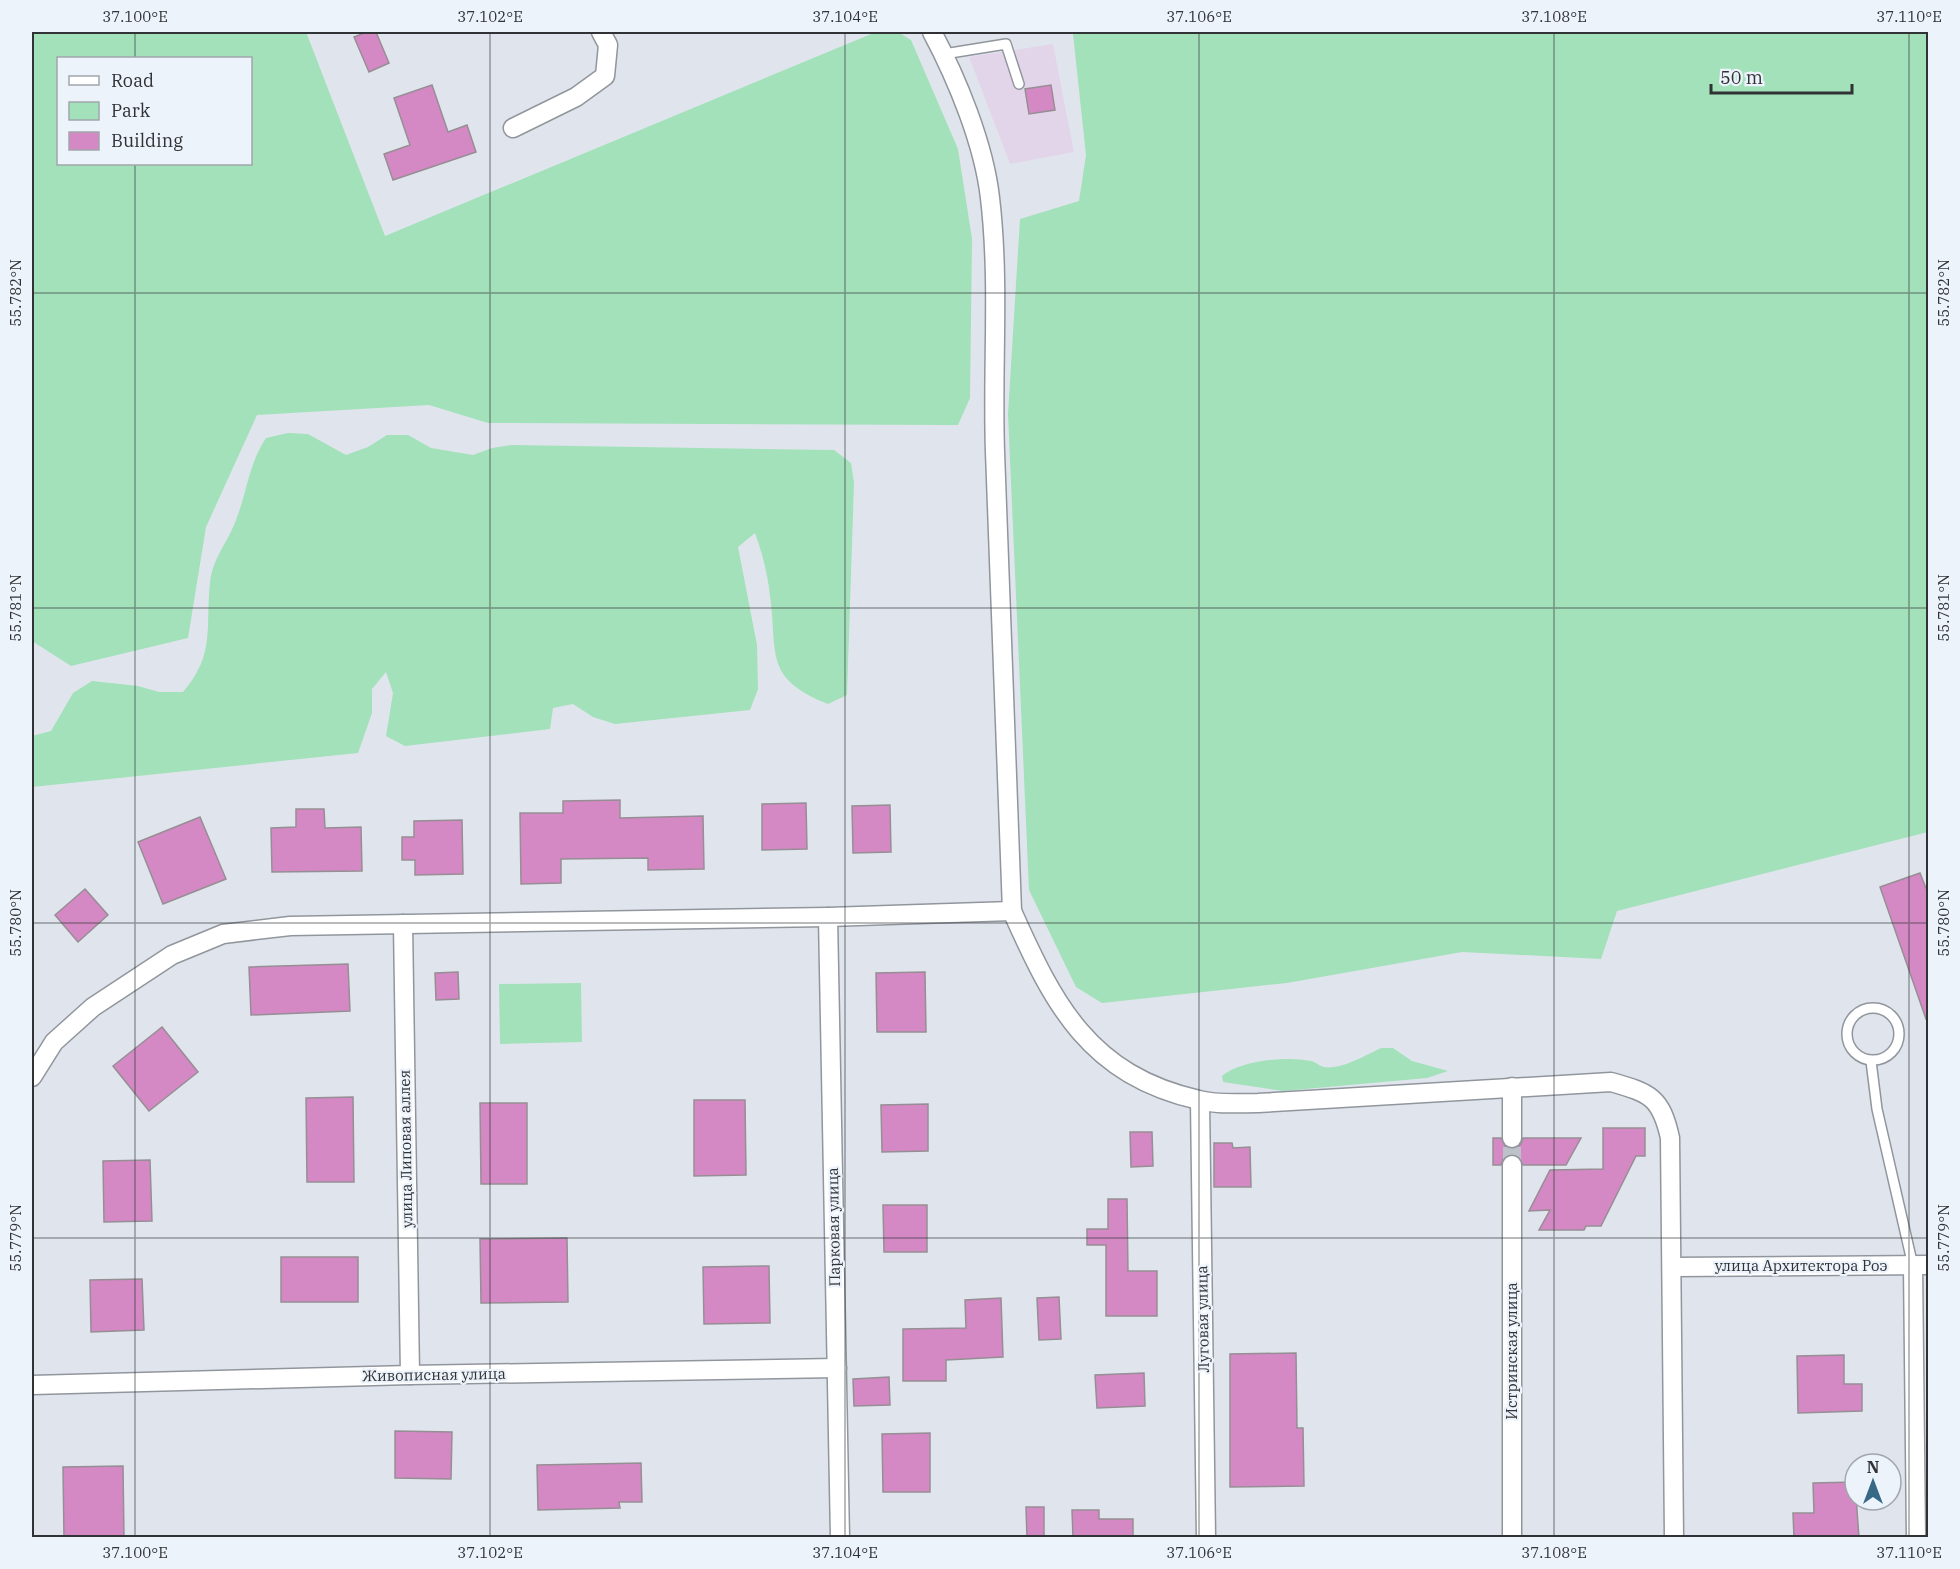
<svg xmlns="http://www.w3.org/2000/svg" width="1960" height="1569" font-family="'IBM Plex Serif',serif">
<style>
.industrial{fill:#e3d5e9}
.green{fill:#a2e1ba;fill-rule:evenodd}
.building{fill:#d489c5;stroke:#968e94;stroke-width:1.5}
.lines{fill:none;stroke-linecap:round;stroke-linejoin:round}
.street-tunnel{stroke:#bdc1c8;stroke-width:18;stroke-dasharray:18 9;stroke-linecap:butt}
.lane-casing{stroke:#91969d;stroke-width:12}
.street-casing{stroke:#91969d;stroke-width:21}
.lane{stroke:#fff;stroke-width:9}
.street{stroke:#fff;stroke-width:18}
.ticks{fill:none;stroke:#303235;stroke-width:1.5;stroke-opacity:0.45}
.labels{text-anchor:middle;stroke-width:4.5;stroke-linejoin:round;paint-order:stroke}
.street-label{font-size:15px;fill:#303235;stroke:#edf3fb}
.neatline{fill:none;stroke:#303235;stroke-width:2}
.ticks-label{font-size:15px;text-anchor:middle;fill:#303235}
</style>
<rect width="100%" height="100%" fill="#e0e5ed"/>
<path class="industrial" d="M1053 44 1074 152 1010 164 969 57Z"/>
<g class="green">
<path d="M32 32H306L385 236 876 32H898L911 40 958 149 972 239 970 398 958 425 488 423 429 405 257 415 206 527 188 638 71 666 32 641ZM58 58H250V164H58Z"/>
<path d="M1069 32H1928V832L1617 911 1601 959 1462 952 1287 983 1102 1003 1076 987 1029 890 1008 414 1020 219 1079 201 1086 155 1073 34Z"/>
<path d="M288 433 308 434 346 455 368 447 387 435H408L431 448 473 455 492 448 512 445 834 450 851 463 854 483 847 695 828 704C763 678 778 654 770 596 768 575 762 552 755 533L738 547 757 645 758 689 750 710 615 724 593 717 573 704 553 708 550 729 405 746 386 736 393 693 386 672 372 689V713L358 753 32 787V736L51 731 73 693 92 681 138 686 159 692H183C216 654 205 627 210 583 212 559 228 542 236 520 247 492 249 463 266 438Z"/>
<path d="M581 983 582 1042 500 1044 499 984Z"/>
<path d="M1381 1048H1393L1412 1061 1448 1071 1427 1078 1283 1091 1223 1082 1222 1076C1241 1060 1287 1056 1311 1061 1316 1062 1319 1066 1324 1067 1341 1070 1366 1055 1381 1048Z"/>
</g>
<g class="building">
<path d="M367 32H376L389 63 369 72 354 37Z"/>
<path d="M432 85 448 132 467 125 476 152 393 180 384 154 410 145 394 98Z"/>
<path d="M1051 85 1055 110 1029 114 1025 89Z"/>
<path d="M620 800V818L703 816 704 869 648 870V858L561 859V883L521 884 520 813H563V801Z"/>
<path d="M806 803 807 849 762 850V804Z"/>
<path d="M890 805 891 852 853 853 852 806Z"/>
<path d="M296 809H324L325 828 361 827 362 871 272 872 271 828 296 827Z"/>
<path d="M200 817 226 879 163 904 138 842Z"/>
<path d="M462 820 463 874 415 875V860H402V837H414V821Z"/>
<path d="M1920 873 1929 896V1018L1926 1019 1880 887Z"/>
<path d="M85 889 108 915 78 942 55 915Z"/>
<path d="M348 964 350 1011 251 1015 249 967Z"/>
<path d="M458 972 459 999 436 1000 435 973Z"/>
<path d="M925 972 926 1032H877L876 973Z"/>
<path d="M162 1027 198 1072 149 1111 113 1066Z"/>
<path d="M353 1097 354 1182H307L306 1098Z"/>
<path d="M694 1100H745L746 1175 694 1176Z"/>
<path d="M480 1103H527V1184H481Z"/>
<path d="M928 1104V1151L882 1152 881 1105Z"/>
<path d="M1603 1128H1645V1156H1636L1601 1226H1586L1584 1230H1539L1550 1210 1529 1211 1550 1170 1603 1169Z"/>
<path d="M1130 1132H1152L1153 1166 1131 1167Z"/>
<path d="M1493 1138H1501L1506 1147 1513 1149 1521 1144 1523 1138H1581L1566 1165H1523L1518 1156 1511 1154 1503 1159 1501 1165H1493Z"/>
<path d="M1214 1143H1232L1233 1148 1250 1147 1251 1187H1214Z"/>
<path d="M150 1160 152 1221 104 1222 103 1161Z"/>
<path d="M1108 1199H1127L1128 1271H1157V1316H1106V1245H1087V1229H1108Z"/>
<path d="M883 1205H927V1252H884Z"/>
<path d="M567 1238 568 1302 481 1303 480 1239Z"/>
<rect x="281" y="1257" width="77" height="45"/>
<path d="M769 1266 770 1323 704 1324 703 1267Z"/>
<path d="M142 1279 144 1330 91 1332 90 1280Z"/>
<path d="M1059 1297 1061 1339 1039 1340 1037 1298Z"/>
<path d="M1001 1298 1003 1357 946 1360V1381H903V1329L966 1328 965 1300Z"/>
<path d="M1296 1353 1297 1428H1303L1304 1486 1230 1487V1354Z"/>
<path d="M1844 1355V1384H1862V1411L1798 1413 1797 1356Z"/>
<path d="M1144 1373 1145 1406 1097 1408 1095 1375Z"/>
<path d="M889 1377 890 1405 854 1406 853 1379Z"/>
<path d="M395 1431 452 1432 451 1479 395 1478Z"/>
<path d="M930 1433V1492H883L882 1434Z"/>
<path d="M641 1463 642 1502H619L620 1508 538 1510 537 1465Z"/>
<path d="M123 1466 124 1538H64L63 1467Z"/>
<path d="M1855 1482 1859 1538H1794L1793 1513H1814L1813 1483Z"/>
<path d="M1026 1507H1044V1538H1027Z"/>
<path d="M1072 1510H1099V1519H1133V1538H1073Z"/>
</g>
<g class="lines">
<path class="street-tunnel" d="M1512 1165V1138"/>
<defs>
<g id="lane">
<path d="M944 54 1006 44 1019 84"/>
<circle cx="1873" cy="1034" r="26"/>
<path d="M1871 1061 1877 1109 1913 1266"/>
</g>
<g id="street">
<path d="M932 32C957 79 984 144 990 198 1000 282 992 368 995 452 1001 605 1006 758 1012 911 1054 1005 1089 1075 1199 1100 1217 1105 1239 1103 1258 1103L1611 1082C1650 1093 1661 1097 1670 1138L1674 1538"/>
<path d="M513 128 576 97 605 76 608 45 601 32"/>
<path d="M828 917 840 1538"/>
<path d="M403 924 410 1375"/>
<path d="M32 1077 54 1042 93 1007 172 955 223 934 290 926 828 917 1012 911"/>
<path d="M1512 1087V1138"/>
<path d="M1200 1101 1206 1538"/>
<path d="M1913 1266 1916 1538"/>
<path d="M1673 1267 1928 1265"/>
<path d="M32 1385 410 1375 837 1368"/>
<path d="M1512 1538V1165"/>
</g>
</defs>
<use href="#lane" class="lane-casing"/>
<use href="#street" class="street-casing"/>
<use href="#lane" class="lane"/>
<use href="#street" class="street"/>
</g>
<path class="ticks" d="M135 32V58M490 32V1538M845 32V1538M1199 32V1538M1554 32V1538M1909 32V1538M135 164V1538M32 293H1928M32 608H1928M32 923H1928M32 1238H1928"/>
<g class="labels">
<g class="street-label">
<text transform="translate(406 1149) rotate(-91)" y="5">улица Липовая аллея</text>
<text transform="translate(834 1227) rotate(-91)" y="5">Парковая улица</text>
<text x="1801" y="1271">улица Архитектора Роэ</text>
<text transform="translate(1203 1319) rotate(-91)" y="5">Луговая улица</text>
<text transform="translate(1512 1351) rotate(-90)" y="5">Истринская улица</text>
<text transform="translate(434 1375) rotate(-1)" y="5">Живописная улица</text>
</g>
</g>
<rect width="1960" height="1569" fill="none" stroke="#edf3fb" stroke-width="66"/>
<rect x="57" y="57" width="195" height="108" fill="#edf3fb" stroke="#a1a6ac" stroke-width="1.5"/>
<rect x="69" y="76" width="30" height="9" fill="#ffffff" stroke="#a1a6ac" stroke-width="1.5"/>
<text x="111" y="87" font-size="18" fill="#303235">Road</text>
<rect x="69" y="102" width="30" height="18" fill="#a2e1ba" stroke="#a1a6ac" stroke-width="1.5"/>
<text x="111" y="117" font-size="18" fill="#303235">Park</text>
<rect x="69" y="132" width="30" height="18" fill="#d489c5" stroke="#a1a6ac" stroke-width="1.5"/>
<text x="111" y="147" font-size="18" fill="#303235">Building</text>
<g transform="translate(1873 1482)"><circle r="28" fill="#edf3fb" stroke="#a1a6ac" stroke-width="1.5"/>
<path d="M0-4.5L10 22L0 15L-10 22Z" fill="#356985"/>
<text y="-9" font-size="16" font-weight="bold" text-anchor="middle" fill="#303235">N</text>
</g>
<path d="M1711 84v9h141v-9" fill="none" stroke="#303235" stroke-width="3"/>
<text x="1720" y="84" font-size="18" fill="#303235" stroke="#edf3fb" stroke-width="4.5" paint-order="stroke">50 m</text>
<rect x="33" y="33" width="1894" height="1503" class="neatline"/>
<g class="ticks-label">
<text x="135" y="22">37.100°E</text>
<text x="490" y="22">37.102°E</text>
<text x="845" y="22">37.104°E</text>
<text x="1199" y="22">37.106°E</text>
<text x="1554" y="22">37.108°E</text>
<text x="1909" y="22">37.110°E</text>
<text transform="translate(16 293) rotate(-90)" y="5">55.782°N</text>
<text transform="translate(1944 293) rotate(-90)" y="5">55.782°N</text>
<text transform="translate(16 608) rotate(-90)" y="5">55.781°N</text>
<text transform="translate(1944 608) rotate(-90)" y="5">55.781°N</text>
<text transform="translate(16 923) rotate(-90)" y="5">55.780°N</text>
<text transform="translate(1944 923) rotate(-90)" y="5">55.780°N</text>
<text transform="translate(16 1238) rotate(-90)" y="5">55.779°N</text>
<text transform="translate(1944 1238) rotate(-90)" y="5">55.779°N</text>
<text x="135" y="1558">37.100°E</text>
<text x="490" y="1558">37.102°E</text>
<text x="845" y="1558">37.104°E</text>
<text x="1199" y="1558">37.106°E</text>
<text x="1554" y="1558">37.108°E</text>
<text x="1909" y="1558">37.110°E</text>
</g>
</svg>
